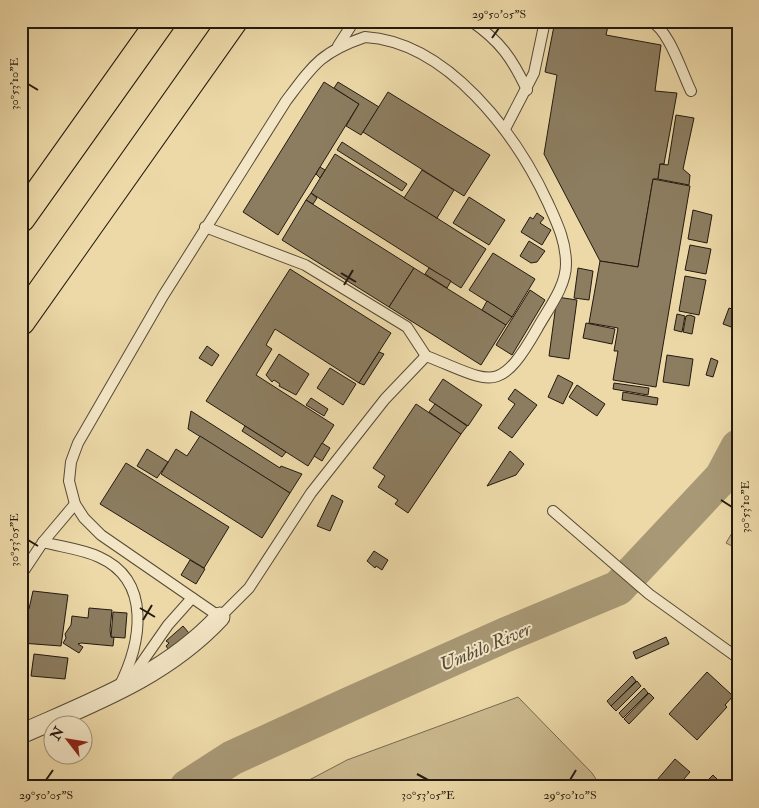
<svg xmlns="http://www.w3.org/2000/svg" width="759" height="808" font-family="'IM FELL Double Pica',serif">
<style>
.green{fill:#cbb98e;stroke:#776a50}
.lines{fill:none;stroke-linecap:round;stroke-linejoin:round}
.river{stroke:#a89875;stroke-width:35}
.building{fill:#8c7d60;stroke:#231a11}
.service-casing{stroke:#564a37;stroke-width:12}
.minor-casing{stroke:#564a37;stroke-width:21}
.motorway-casing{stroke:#231a11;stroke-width:30}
.service{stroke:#f3e6c6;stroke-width:10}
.minor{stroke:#f3e6c6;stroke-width:19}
.motorway{stroke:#edd9a8;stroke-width:28}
.ticks{fill:none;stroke:#231a11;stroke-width:2}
.labels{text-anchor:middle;stroke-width:4;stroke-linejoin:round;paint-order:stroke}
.water-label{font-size:19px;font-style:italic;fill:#584c39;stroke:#f3e6c6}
.neatline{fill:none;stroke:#231a11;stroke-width:2}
.ticks-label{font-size:12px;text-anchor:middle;fill:#231a11}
</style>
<rect width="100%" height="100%" fill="#edd9a8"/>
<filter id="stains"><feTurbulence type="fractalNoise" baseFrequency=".004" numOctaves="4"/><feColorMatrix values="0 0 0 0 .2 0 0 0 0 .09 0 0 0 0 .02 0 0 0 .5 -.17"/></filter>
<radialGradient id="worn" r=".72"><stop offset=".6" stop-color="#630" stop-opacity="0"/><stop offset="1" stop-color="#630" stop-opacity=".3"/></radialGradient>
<g class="green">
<path d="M738 523V549L726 543Z"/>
<path d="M518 697 592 773 601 787H296L347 760Z"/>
</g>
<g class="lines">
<path class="river" d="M187 787 232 758 348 705 505 635 618 588 722 477 738 447"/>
</g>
<g class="building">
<path d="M575 21 608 26 606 35 661 45 655 91 677 93 664 164H660L658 179H653L638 267 600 261 544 154 557 75 545 72 554 26 574 28Z"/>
<path d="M324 82 359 104 278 235 243 212Z"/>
<path d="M338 82 379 107 361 135 346 126 359 104 334 88Z"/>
<path d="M388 92 490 155 464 196 363 132Z"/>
<path d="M676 115 694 118 683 169 690 175 689 185 658 179 660 164 668 165Z"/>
<path d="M342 142 407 184 402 191 337 150Z"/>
<path d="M335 154 486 249 461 288 311 193Z"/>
<path d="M320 167 325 170 320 178 316 174Z"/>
<path d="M422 170 454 190 437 218 404 198Z"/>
<path d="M653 179 690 186 656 387 613 380 618 351H614L618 328 589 323 600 261 638 267Z"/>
<path d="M311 193 317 198 313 204 306 200Z"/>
<path d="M469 197 505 220 489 245 453 223Z"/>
<path d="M306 200 414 268 389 307 282 240Z"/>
<path d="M693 210 712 215 707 243 688 239Z"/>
<path d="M537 213 544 218 540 223 551 230 542 245 521 232 530 217 533 219Z"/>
<path d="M529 241 545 251 537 262 531 263 520 256Z"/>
<path d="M690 245 711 249 706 274 685 270Z"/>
<path d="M493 253 535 279 512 317 469 290Z"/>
<path d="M414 268 506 325 481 365 389 307Z"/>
<path d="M429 268 451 281 447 288 425 274Z"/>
<path d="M578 268 593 271 589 300 574 298Z"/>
<path d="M290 269 391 333 359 383 275 329 266 345 272 349 256 375 334 425 308 466 206 401Z"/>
<path d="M685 276 706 280 699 315 679 311Z"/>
<path d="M530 290 545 300 512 355 496 345Z"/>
<path d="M557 297 577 300 569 359 549 356Z"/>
<path d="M487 301 512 317 506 325 482 310Z"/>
<path d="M729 308 738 311 734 328 723 324Z"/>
<path d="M677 314 685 316 682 332 674 330Z"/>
<path d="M690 315 695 317 692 334 683 332 686 316Z"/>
<path d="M586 323 615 329 612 344 583 338Z"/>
<path d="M207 346 219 355 212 366 199 358Z"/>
<path d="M379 352 384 354 364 385 359 383Z"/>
<path d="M279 354 309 374 296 395 279 386 280 384 274 380 272 382 266 375Z"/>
<path d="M667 355 693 359 689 386 663 382Z"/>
<path d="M711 358 718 361 713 377 706 375Z"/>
<path d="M330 368 356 384 343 405 317 388Z"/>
<path d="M558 375 573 383 563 404 548 397Z"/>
<path d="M443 379 482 405 468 426 429 400Z"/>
<path d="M614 383 649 388 648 395 613 389Z"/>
<path d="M577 385 605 404 597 416 569 397Z"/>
<path d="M515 389 537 405 512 438 498 428 515 404 508 399Z"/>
<path d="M623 392 658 398 657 405 622 400Z"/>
<path d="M311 398 328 409 324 416 306 405Z"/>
<path d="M416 404 461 434 408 513 395 504 398 500 378 487 385 476 373 468Z"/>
<path d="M435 404 467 426 461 434 429 412Z"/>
<path d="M191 411 280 468 281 466 302 474 290 493 188 429Z"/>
<path d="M245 426 286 452 282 457 242 431Z"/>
<path d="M200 436 290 493 262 538 161 474 176 449 187 456Z"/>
<path d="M322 443 330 448 322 461 314 456Z"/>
<path d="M147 449 168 462 157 478 137 466Z"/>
<path d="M510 451 524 464 516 475 487 486Z"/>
<path d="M126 463 229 527 204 568 100 504Z"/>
<path d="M332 495 343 501 330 531 317 526Z"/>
<path d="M374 551 388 560 382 570 376 566 375 568 367 561Z"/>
<path d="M190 560 205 569 196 584 181 575Z"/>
<path d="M33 591 68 595 61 646 21 643V608L29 609Z"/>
<path d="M89 608 112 610 110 630 111 637H114L113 646 81 643 78 644 83 647 79 653 63 643 66 638 65 634 71 625 72 616 88 618Z"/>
<path d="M113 612 127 613 125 638 111 637Z"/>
<path d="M183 626 194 639 171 653 166 646 169 643 166 641Z"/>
<path d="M666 637 669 644 636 659 633 652Z"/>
<path d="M34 654 68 658 65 679 31 676Z"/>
<path d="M707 672 733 696 725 705 727 707 697 740 669 714Z"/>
<path d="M632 676 636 681 611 706 607 701Z"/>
<path d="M637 681 641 686 616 711 611 706Z"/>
<path d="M644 688 648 693 623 718 619 713Z"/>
<path d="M649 693 654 698 629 724 624 719Z"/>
<path d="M675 759 690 772 677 787H651Z"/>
<path d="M713 775 725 787H701Z"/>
</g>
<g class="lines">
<defs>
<g id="service">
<path d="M471 21C500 41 512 58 527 90"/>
<path d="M650 21C669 29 682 73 691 91"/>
<path d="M365 37C448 42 516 134 548 203 557 223 566 241 566 264 566 287 548 309 537 329 498 397 491 381 426 356L385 399 311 493 249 588 220 617 101 535 84 518 75 504 69 481 71 462 78 443 163 296 286 101C313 65 321 52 365 37Z"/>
<path d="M338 46 354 21"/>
<path d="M505 129 534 73 545 21"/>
<path d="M205 227 305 265 407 327 426 356"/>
<path d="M553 511 649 594 738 658"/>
<path d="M43 542C61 547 82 549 99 557 153 581 141 644 119 687"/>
<path d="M21 575 43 542 75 504"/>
<path d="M129 681 168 625 192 598"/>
</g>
<path id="minor" d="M21 734C93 702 165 676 220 617"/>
<g id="motorway">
<path d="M21 218 161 21"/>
<path d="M21 321 233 21"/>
</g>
</defs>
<use href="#service" class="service-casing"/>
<use href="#minor" class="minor-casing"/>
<use href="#motorway" class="motorway-casing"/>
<use href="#service" class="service"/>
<use href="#minor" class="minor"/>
<use href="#motorway" class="motorway"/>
</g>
<path class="ticks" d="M492 38 499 28M28 84 38 90M341 273 356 282M344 285 353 270M721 500 732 507M28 540 38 546M140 608 155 617M143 620 152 605M417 774 428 780M46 780 53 770M570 780 576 770"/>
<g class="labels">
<g class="water-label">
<text transform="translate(485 646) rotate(-23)" y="7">Umbilo River</text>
</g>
</g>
<rect width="759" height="808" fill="none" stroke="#edd9a8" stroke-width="55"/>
<g transform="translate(68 740) rotate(301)"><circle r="24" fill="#f3e6c6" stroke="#a0947e"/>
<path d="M0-4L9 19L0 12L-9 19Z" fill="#8f2418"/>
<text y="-8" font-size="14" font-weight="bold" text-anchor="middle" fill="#231a11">N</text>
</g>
<rect x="28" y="28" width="704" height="752" class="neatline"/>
<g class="ticks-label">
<text x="499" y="18">29°50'05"S</text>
<text transform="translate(14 84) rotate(-90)" y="4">30°53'10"E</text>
<text transform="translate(745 507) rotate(-90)" y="4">30°53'10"E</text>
<text transform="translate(14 540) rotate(-90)" y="4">30°53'05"E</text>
<text x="46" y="799">29°50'05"S</text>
<text x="428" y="799">30°53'05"E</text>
<text x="570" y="799">29°50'10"S</text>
</g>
<rect width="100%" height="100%" filter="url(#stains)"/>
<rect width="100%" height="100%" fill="url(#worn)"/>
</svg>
